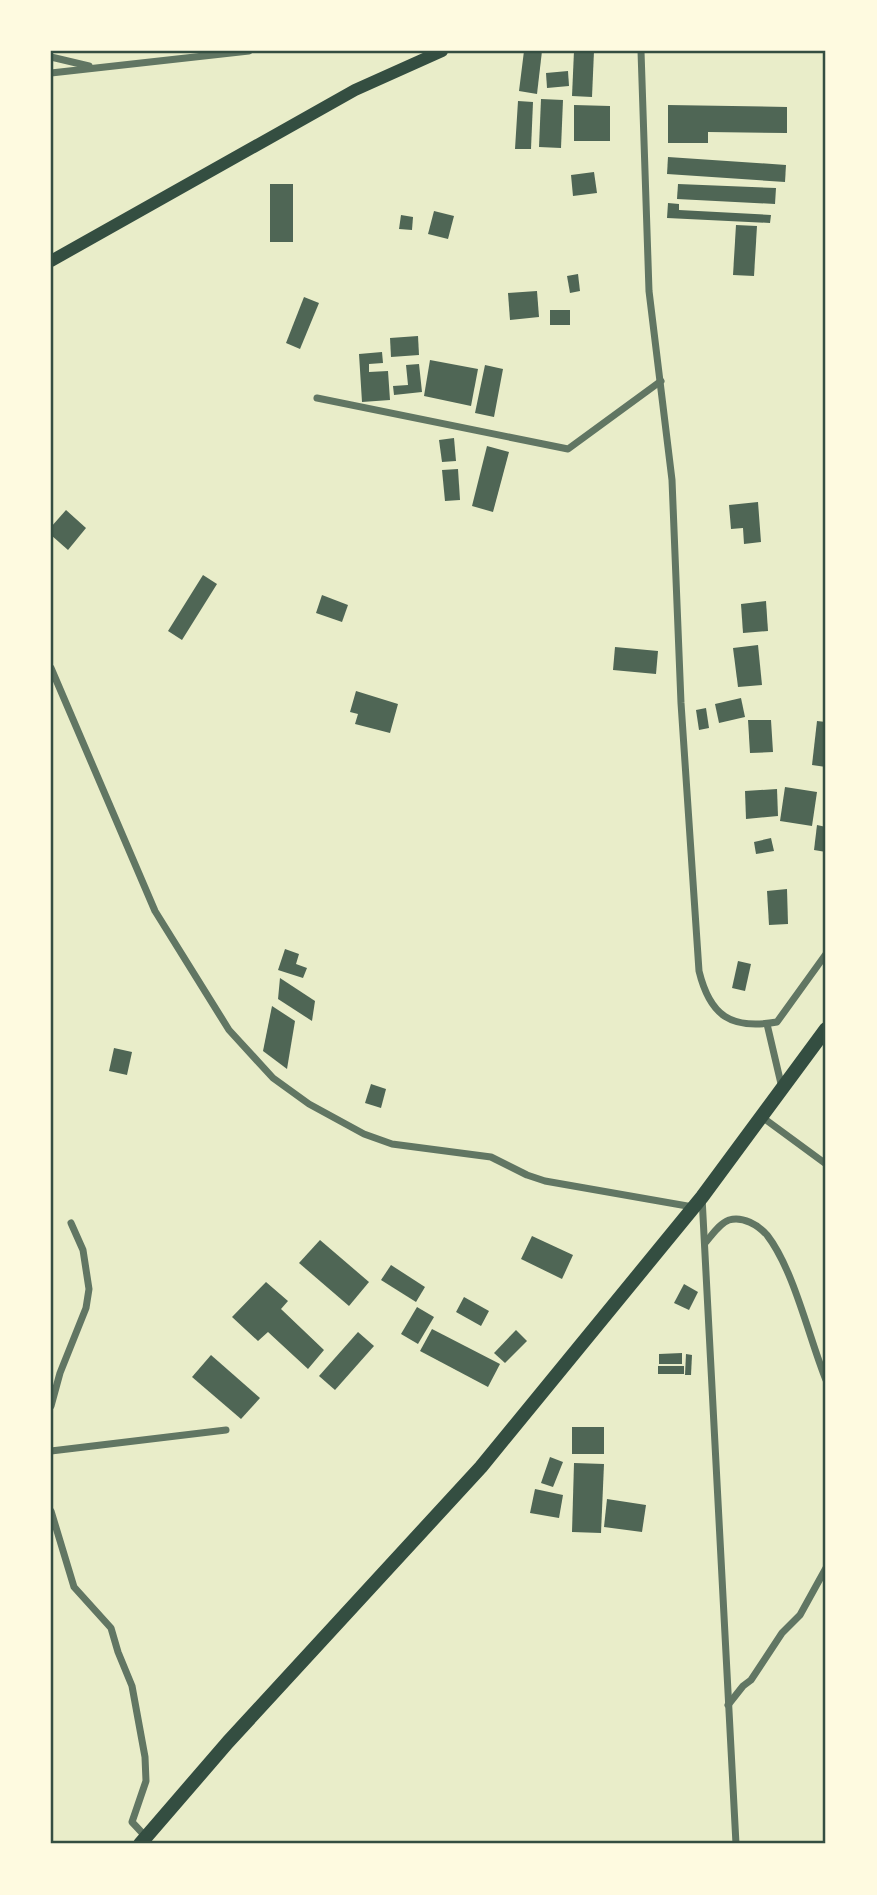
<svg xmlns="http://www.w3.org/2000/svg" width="877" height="1895" font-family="Manrope,sans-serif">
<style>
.building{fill:#4f6655}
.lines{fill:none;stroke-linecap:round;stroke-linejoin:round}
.minor{stroke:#617663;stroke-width:7}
.secondary{stroke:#344e41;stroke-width:12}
.primary{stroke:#344e41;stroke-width:14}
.neatline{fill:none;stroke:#344e41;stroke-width:2.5}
</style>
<rect width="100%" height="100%" fill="#e9edc9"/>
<g class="building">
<path d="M524 51H542L537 94 519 91Z"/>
<path d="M574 51H594L592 97 572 96Z"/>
<path d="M568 71 569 86 547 88 546 73Z"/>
<path d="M541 99 563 100 561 148 539 147Z"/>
<path d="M518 101 533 102 531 149H515Z"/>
<path d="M574 105 610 106V141H574Z"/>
<path d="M668 105 787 107V133L708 132V143H668Z"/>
<path d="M668 157 786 165 785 182 667 174Z"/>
<path d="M594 172 597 193 573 196 571 175Z"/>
<rect x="270" y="184" width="23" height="58"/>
<path d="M678 184 776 188 775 204 677 199Z"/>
<path d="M668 203 679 204V210L771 215 770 223 667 218Z"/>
<path d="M434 211 454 216 448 239 428 234Z"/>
<path d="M401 215 413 217 412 230 399 229Z"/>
<path d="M736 225 757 226 754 276 733 275Z"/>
<path d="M578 274 580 291 570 293 567 276Z"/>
<path d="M537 291 539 317 510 320 508 293Z"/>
<path d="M304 297 319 303 300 349 286 343Z"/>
<rect x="550" y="310" width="20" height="15"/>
<path d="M418 336 419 355 391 357 390 338Z"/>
<path d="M382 352 383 363 369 364V372L388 371 390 400 362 402 359 354Z"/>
<path d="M430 360 478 369 471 406 424 396Z"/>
<path d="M419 364 422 392 394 395 393 386 408 385 406 365Z"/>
<path d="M485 365 503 369 494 417 475 413Z"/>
<path d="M454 438 456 461 442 462 439 440Z"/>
<path d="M487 446 509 452 493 512 472 506Z"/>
<path d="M458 469 460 500 445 501 442 470Z"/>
<path d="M758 502 761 542 744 544 743 528 731 529 729 505Z"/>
<path d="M66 510 86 528 68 550 51 535V527Z"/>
<path d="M203 575 217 584 182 640 168 631Z"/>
<path d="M322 595 348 605 342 622 316 613Z"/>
<path d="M766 601 768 631 743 633 741 604Z"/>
<path d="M758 645 762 685 738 687 733 648Z"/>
<path d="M615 647 658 651 656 674 613 670Z"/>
<path d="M356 691 398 704 390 733 355 724 358 714 350 712Z"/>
<path d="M741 698 745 717 719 723 715 704Z"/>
<path d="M706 708 709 728 699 730 696 710Z"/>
<path d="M748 720H771L773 752 750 753Z"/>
<path d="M817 721 826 722V767L812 765Z"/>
<path d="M785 787 817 792 812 826 780 821Z"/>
<path d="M777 789 778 816 746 819 745 791Z"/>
<path d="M817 825 826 827V852L814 850Z"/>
<path d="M771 838 774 851 756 854 754 842Z"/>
<path d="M787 889 788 924 769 925 767 891Z"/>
<path d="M285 949 299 954 296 964 307 968 303 978 278 970Z"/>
<path d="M738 961 751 964 745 991 732 988Z"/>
<path d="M280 978 315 1001 312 1021 278 999Z"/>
<path d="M272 1006 295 1021 287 1069 263 1051Z"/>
<path d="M114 1048 132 1052 127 1075 109 1071Z"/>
<path d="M371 1084 386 1089 381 1108 365 1103Z"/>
<path d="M532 1236 573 1255 562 1279 521 1259Z"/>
<path d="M320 1240 369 1282 349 1306 299 1263Z"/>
<path d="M391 1265 425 1287 416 1302 381 1280Z"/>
<path d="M266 1282 288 1301 281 1309 324 1350 308 1369 268 1332 258 1341 232 1317Z"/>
<path d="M684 1284 698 1292 689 1310 674 1303Z"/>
<path d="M464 1297 489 1311 481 1326 456 1312Z"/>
<path d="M417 1307 434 1317 418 1344 401 1334Z"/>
<path d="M432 1329 500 1364 488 1387 420 1351Z"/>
<path d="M516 1330 527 1341 505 1363 494 1353Z"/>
<path d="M358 1332 374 1346 335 1390 319 1376Z"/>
<path d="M682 1353V1364H659V1354Z"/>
<path d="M686 1354 692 1355 691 1375H685Z"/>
<path d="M211 1355 260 1398 241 1419 192 1377Z"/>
<rect x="658" y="1366" width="26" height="8"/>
<rect x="572" y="1427" width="32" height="27"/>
<path d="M550 1457 563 1462 553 1487 541 1483Z"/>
<path d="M574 1463 604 1464 601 1533 572 1532Z"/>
<path d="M535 1489 563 1495 559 1518 530 1513Z"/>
<path d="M607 1499 646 1505 642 1532 604 1527Z"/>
</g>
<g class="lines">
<g class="minor">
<path d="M641 51 649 291 672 480 681 703 699 971C710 1016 731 1030 777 1022L826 954"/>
<path d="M51 57 89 66"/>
<path d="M51 73 249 51"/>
<path d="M317 398 568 449 661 381"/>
<path d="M51 668 155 911 229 1030 273 1078 309 1104 364 1134 392 1144 491 1157 527 1175 545 1181 693 1207"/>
<path d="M767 1024 782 1088"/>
<path d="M762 1117 826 1164"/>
<path d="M702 1197 736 1844"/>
<path d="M706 1242C712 1235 720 1223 729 1220 743 1216 758 1225 767 1235 794 1270 809 1338 826 1380"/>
<path d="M51 1406 60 1373 86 1308 89 1289 83 1250 71 1223"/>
<path d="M51 1451 226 1430"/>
<path d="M51 1511 74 1587 111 1628 118 1652 132 1686 145 1757 146 1781 132 1822 146 1837"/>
<path d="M728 1705 743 1686 751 1680 782 1633 800 1615 826 1568"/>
</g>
<path class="secondary" d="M51 261 355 90 442 51"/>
<path class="primary" d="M140 1844 228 1742 481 1467 702 1197 826 1029"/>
</g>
<rect width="877" height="1895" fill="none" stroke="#fefae0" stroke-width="105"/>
<rect x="52" y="52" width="772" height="1790" class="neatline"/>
</svg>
